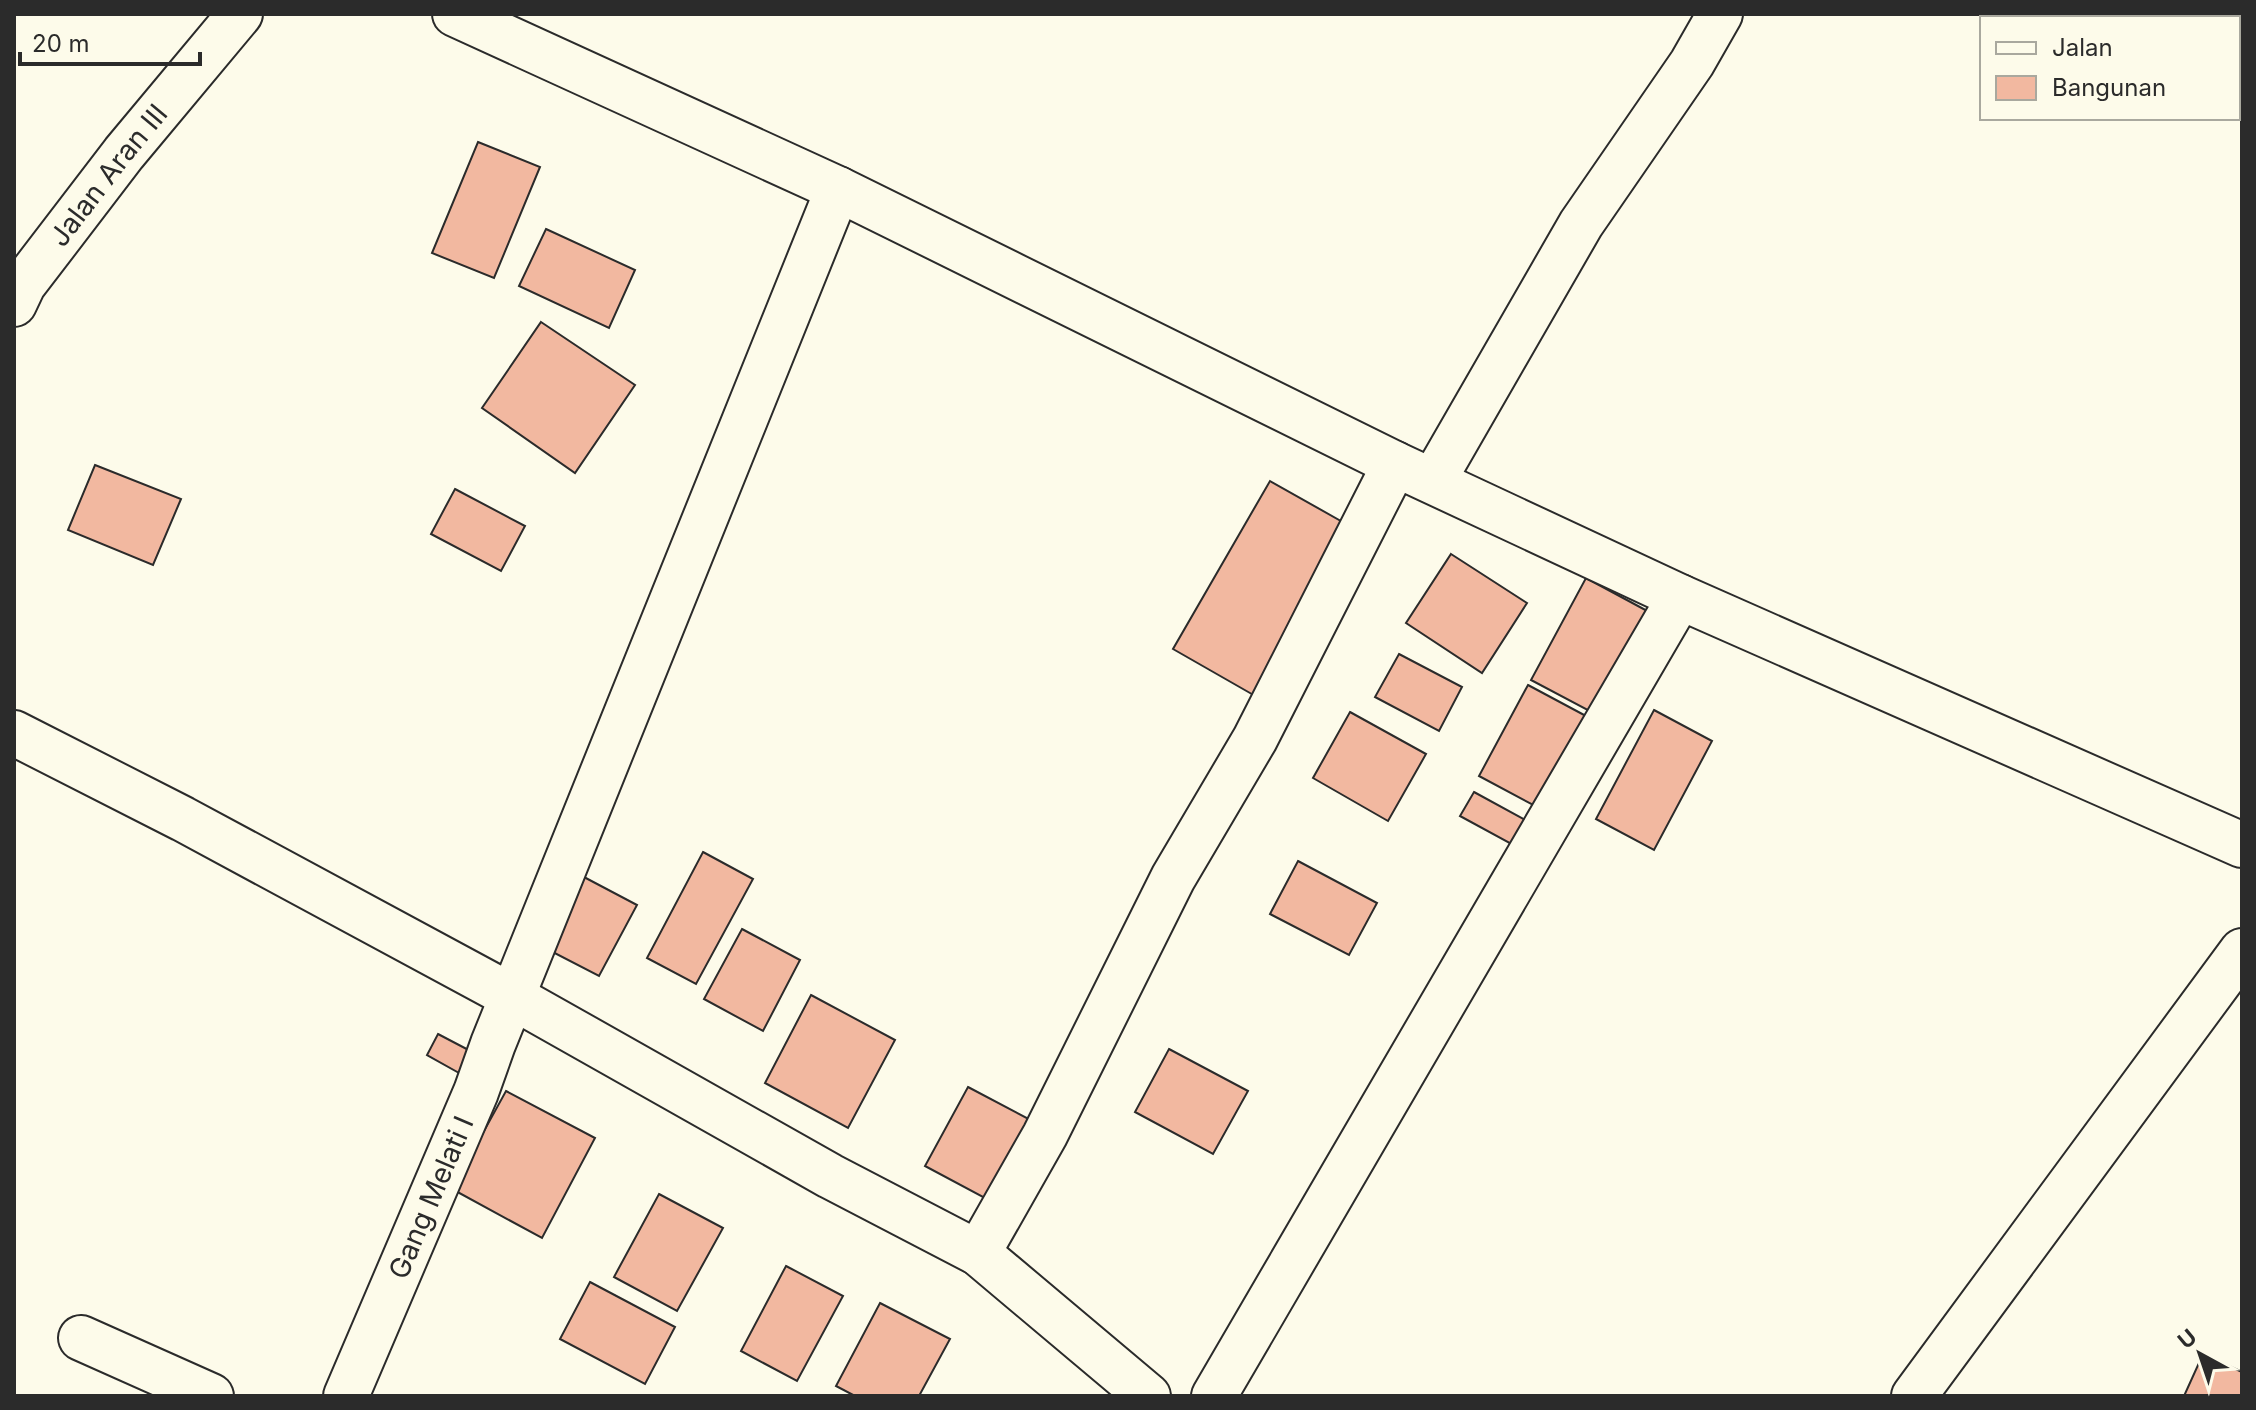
<svg xmlns="http://www.w3.org/2000/svg" width="2256" height="1410" font-family="Inter,sans-serif">
<style>
.building{fill:#f2b8a0;stroke:#2b2b2b;stroke-width:2}
.lines{fill:none;stroke-linecap:round;stroke-linejoin:round}
.minor-casing{stroke:#2b2b2b;stroke-width:48}
.minor{stroke:#fdfbea;stroke-width:44}
.labels{text-anchor:middle;stroke-width:6;stroke-linejoin:round;paint-order:stroke}
.street-label{font-size:28px;fill:#2b2b2b;stroke:#fdfbea}
</style>
<rect width="100%" height="100%" fill="#fdfbea"/>
<g class="building">
<path d="M478 142 540 167 494 278 432 253Z"/>
<path d="M546 229 635 270 609 328 519 286Z"/>
<path d="M541 322 635 385 575 473 482 408Z"/>
<path d="M95 465 181 499 153 565 68 530Z"/>
<path d="M1270 481 1355 529 1257 697 1173 649Z"/>
<path d="M455 489 525 526 501 571 431 534Z"/>
<path d="M1451 554 1527 603 1482 673 1406 623Z"/>
<path d="M1586 578 1651 613 1597 715 1531 680Z"/>
<path d="M1399 654 1462 687 1439 731 1375 697Z"/>
<path d="M1528 685 1586 716 1537 807 1479 776Z"/>
<path d="M1654 710 1712 741 1654 850 1596 819Z"/>
<path d="M1350 712 1426 754 1388 821 1313 778Z"/>
<path d="M1474 792 1529 822 1515 846 1460 816Z"/>
<path d="M703 852 753 879 696 984 647 958Z"/>
<path d="M1298 861 1377 903 1349 955 1270 914Z"/>
<path d="M582 876 637 905 599 976 543 947Z"/>
<path d="M742 929 800 960 763 1031 704 999Z"/>
<path d="M811 995 895 1040 848 1128 765 1083Z"/>
<path d="M438 1034 480 1056 468 1078 427 1055Z"/>
<path d="M1169 1049 1248 1091 1213 1154 1135 1112Z"/>
<path d="M968 1087 1040 1125 996 1204 925 1166Z"/>
<path d="M506 1091 595 1138 542 1238 452 1189Z"/>
<path d="M659 1194 723 1228 677 1311 614 1277Z"/>
<path d="M786 1266 843 1296 797 1381 741 1351Z"/>
<path d="M590 1282 675 1327 645 1384 560 1339Z"/>
<path d="M880 1303 950 1339 919 1396H855L836 1386Z"/>
<path d="M2203 1354 2242 1372V1396H2184Z"/>
</g>
<g class="lines">
<defs>
<g id="minor">
<path d="M455 14 838 189 1395 464 1680 597 2242 845"/>
<path id="s1" d="M14 304 23 285 124 153 240 14"/>
<path d="M1433 481 1581 224 1692 63 1720 14"/>
<path d="M14 733 183 819 513 997 830 1176 978 1253 1148 1396"/>
<path d="M978 1253 1045 1135 1173 878 1255 739 1395 464"/>
<path d="M81 1338 211 1396"/>
<path id="s2" d="M346 1396 476 1092 493 1044 838 189"/>
<path d="M1214 1396 1680 597"/>
<path d="M1914 1396 2242 951"/>
</g>
</defs>
<use href="#minor" class="minor-casing"/>
<use href="#minor" class="minor"/>
</g>
<g class="labels">
<g class="street-label">
<text dy="10" stroke="none"><textPath href="#s1" startOffset="160">Jalan Aran III</textPath></text>
<text dy="10" stroke="none"><textPath href="#s2" startOffset="216">Gang Melati I</textPath></text>
</g>
</g>
<rect width="2256" height="1410" fill="none" stroke="#2b2b2b" stroke-width="32"/>
<rect x="1980" y="16" width="260" height="104" fill="#fdfbea" stroke="#a9a89e" stroke-width="2"/>
<rect x="1996" y="42" width="40" height="12" fill="#fdfbea" stroke="#a9a89e" stroke-width="2"/>
<text x="2052" y="56" font-size="24" fill="#2b2b2b">Jalan</text>
<rect x="1996" y="76" width="40" height="24" fill="#f2b8a0" stroke="#a9a89e" stroke-width="2"/>
<text x="2052" y="96" font-size="24" fill="#2b2b2b">Bangunan</text>
<g transform="translate(2200 1354) rotate(320)" stroke="#fdfbea" stroke-width="6" paint-order="stroke">
<path d="M0-6L14 30L0 20L-14 30Z" fill="#2b2b2b"/>
<text y="-12" font-size="22" font-weight="bold" text-anchor="middle" fill="#2b2b2b">U</text>
</g>
<path d="M20 52v12h180v-12" fill="none" stroke="#2b2b2b" stroke-width="4"/>
<text x="32" y="52" font-size="24" fill="#2b2b2b" stroke="#fdfbea" stroke-width="6" paint-order="stroke">20 m</text>
</svg>
